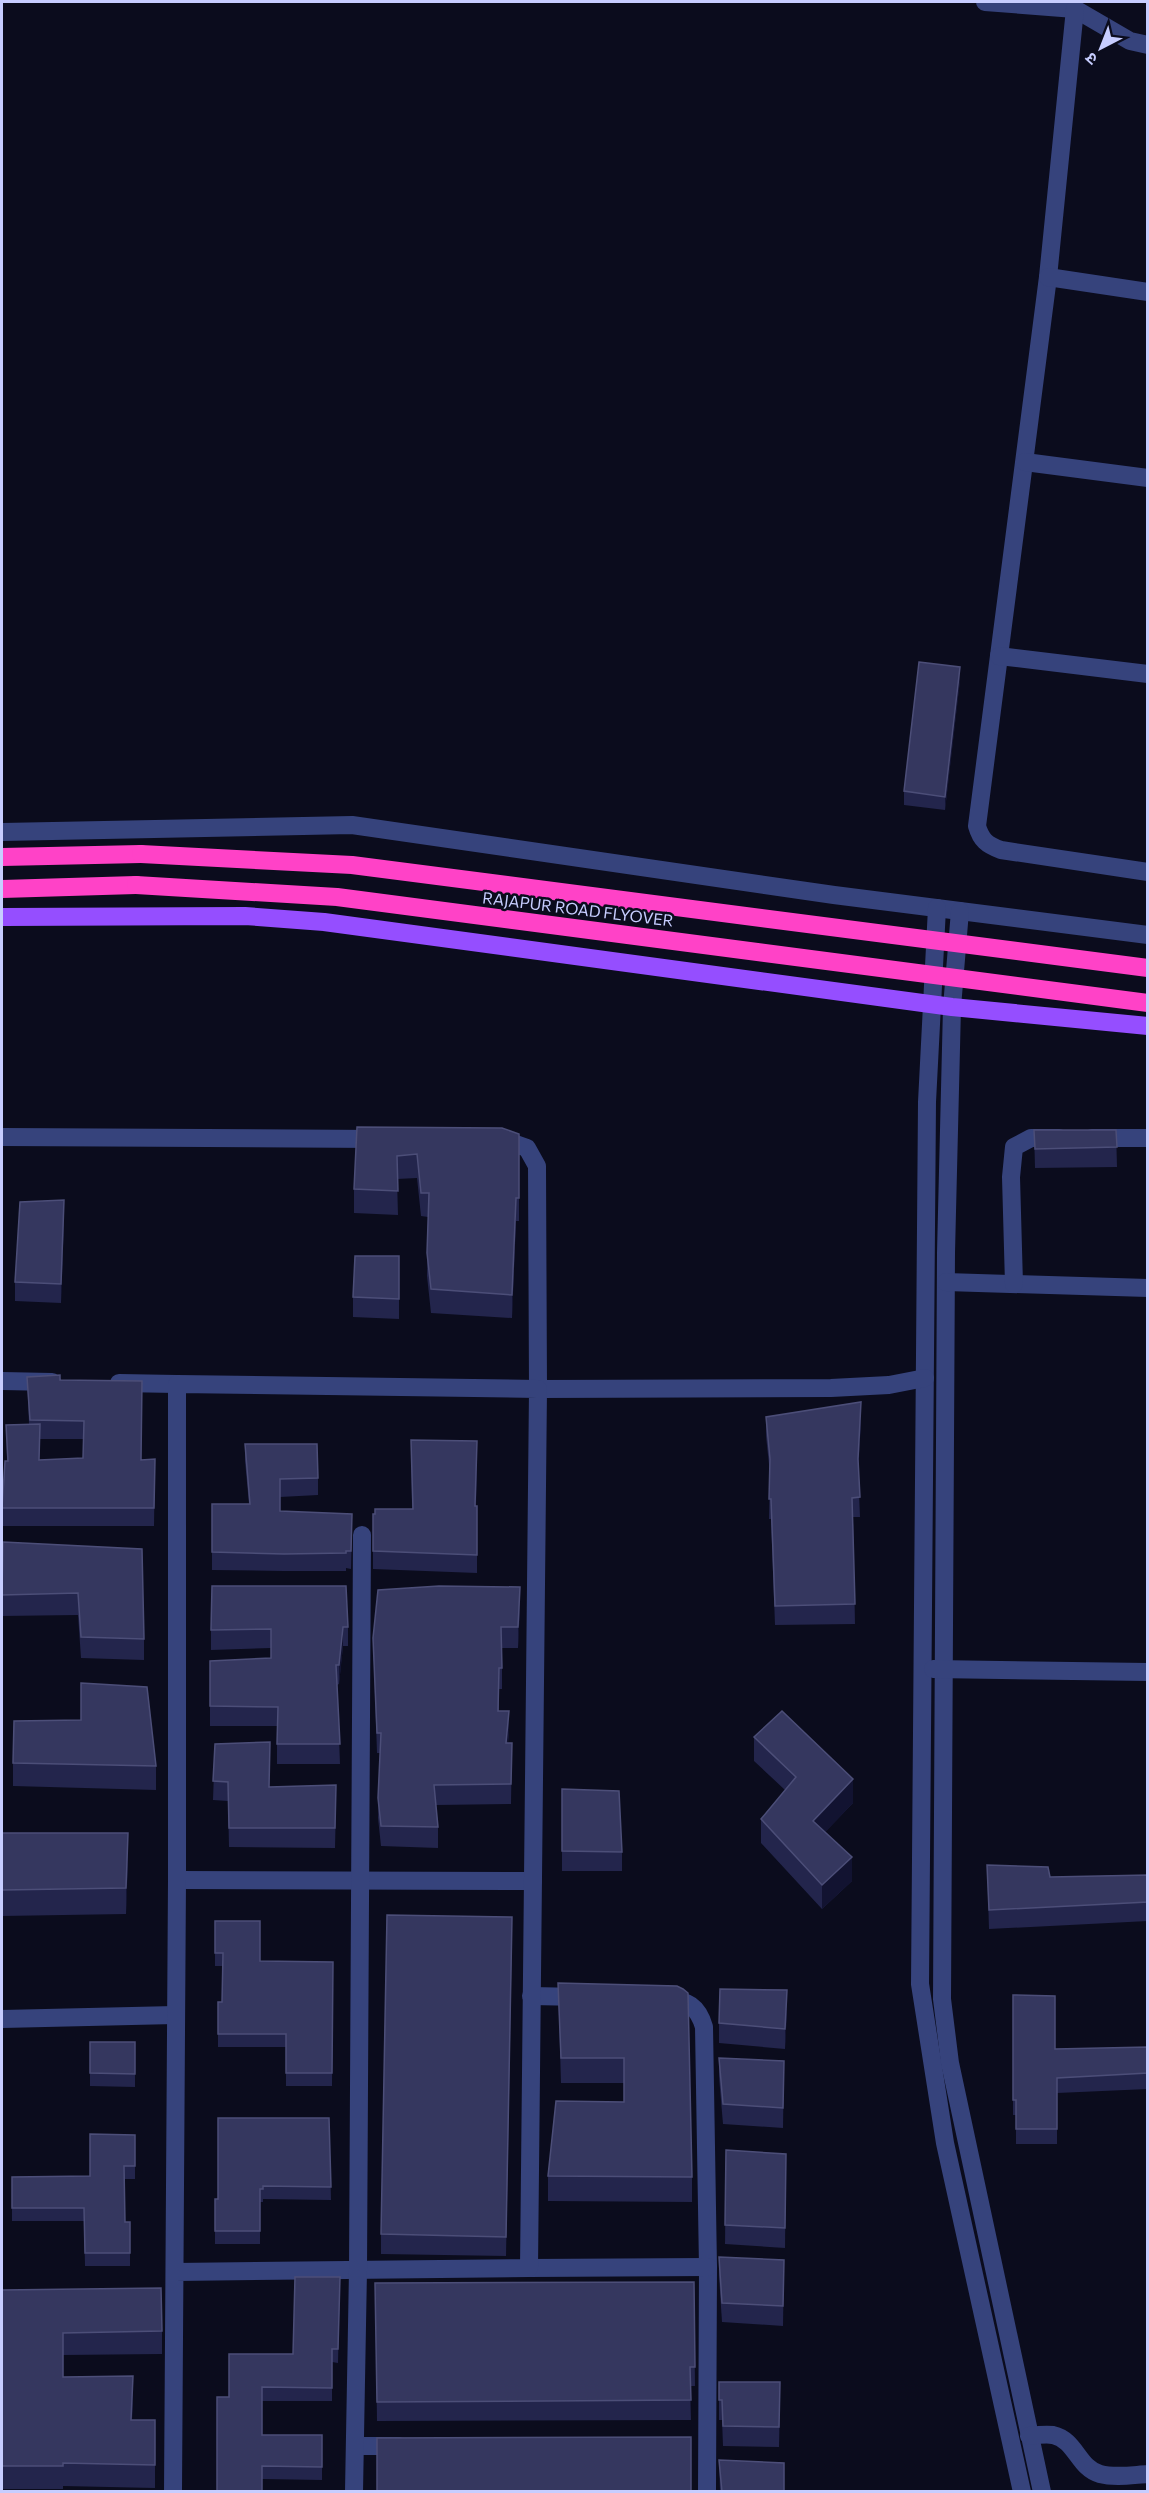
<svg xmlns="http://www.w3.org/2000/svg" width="1149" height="2493" font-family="Commissioner,'Noto Sans Devanagari',sans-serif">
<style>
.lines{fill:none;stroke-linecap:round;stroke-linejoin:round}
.minor{stroke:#36437c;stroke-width:18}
.major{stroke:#954eff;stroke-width:18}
.highway{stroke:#ff42c7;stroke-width:18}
.highway-bridge{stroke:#ff42c7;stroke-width:18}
.wall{fill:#23254c;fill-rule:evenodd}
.shaded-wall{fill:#121331}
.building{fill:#35375f;stroke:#4c4e78;stroke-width:1.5}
.labels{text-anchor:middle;stroke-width:5;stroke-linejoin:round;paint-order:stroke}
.street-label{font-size:16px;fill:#c7cdff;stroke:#0b0c1d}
</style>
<rect width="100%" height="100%" fill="#0b0c1d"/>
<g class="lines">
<g class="minor">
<path d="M985 2 1075 9 1130 41 1148 45"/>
<path d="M1075 9 1048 277 977 826C981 840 987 845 1001 850L1148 872"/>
<path d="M1048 277 1148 292"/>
<path d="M1025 462 1148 478"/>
<path d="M999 656 1148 674"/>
<path d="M2 832 352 825 834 895 1148 935"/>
<path d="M937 908 927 1102 920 1984 945 2143 1022 2492"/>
<path d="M960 911 952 1007 946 1253 942 1999 950 2063 1042 2492"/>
<path d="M2 1137 379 1139"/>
<path d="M1092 1138H1148"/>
<path d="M497 1140H504L527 1148 537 1166 538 1389 831 1388 889 1385 925 1378"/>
<path d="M946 1282 1148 1288"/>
<path d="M1014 1284 1011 1177 1014 1147 1031 1138H1059"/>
<path d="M2 1381 52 1382"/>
<path d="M119 1383 177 1384"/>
<path d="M933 1669 1148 1672"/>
<path d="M177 1880 533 1881"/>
<path d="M531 1996 582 1997"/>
<path d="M666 1999C687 2000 698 2006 704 2027L708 2267 707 2492"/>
<path d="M2 2019 175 2015"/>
<path d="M529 2268 708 2267"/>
<path d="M1029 2436C1037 2435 1046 2434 1053 2435 1076 2440 1078 2468 1100 2474 1115 2478 1132 2475 1148 2474"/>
<path d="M355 2446H399"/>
<path d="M173 2492 177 1880V1384L538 1389 529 2268 175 2272"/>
<path d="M354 2492 358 2270 362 1535"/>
</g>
<path class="major" d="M2 917 245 916 324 922 952 1007 1148 1026"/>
<g class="highway">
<path d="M2 857 141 854"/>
<path d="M2 889 136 885"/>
</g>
<g class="highway-bridge">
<path d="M141 854 352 865 1148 968"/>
<path d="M136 885 337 897 1148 1003"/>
</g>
</g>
<g class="wall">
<path d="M960 680 945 810 904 805V791Z"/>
<path d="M357 1127 519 1134V1221H516L512 1318 431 1313 427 1276 428 1217 421 1216 417 1178 397 1179 398 1215 354 1213V1189Z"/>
<path d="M1034 1130H1116L1117 1167 1035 1168Z"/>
<path d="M64 1219 61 1303 15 1301V1282Z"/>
<path d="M399 1256V1319L353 1317V1297Z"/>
<path d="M27 1377 60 1380 141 1460 155 1459 154 1526H2V1508L7 1461 6 1425 29 1424ZM40 1439H83V1458L39 1460Z"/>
<path d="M766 1417 861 1422 858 1469 860 1517H853L855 1624 775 1625 771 1519H769L770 1474 766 1436Z"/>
<path d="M411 1440 477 1459 476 1506H477V1573L373 1569V1514L412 1509Z"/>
<path d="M245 1444 318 1478V1495L280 1497V1511L352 1531 351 1569 346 1568V1571H284L212 1570V1504H249L245 1461Z"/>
<path d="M3 1542 144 1639V1660L81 1658 78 1615 2 1616V1566Z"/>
<path d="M520 1607 518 1648H502V1689H499V1711L509 1732 508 1743H512L511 1804 436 1805 438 1827V1848L381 1846 378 1818 380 1753H377L373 1638Z"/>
<path d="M348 1627V1646H343L339 1684 337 1685 340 1764H277V1726H210V1661L271 1658V1648L211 1650V1630Z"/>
<path d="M754 1737 853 1803 825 1832 852 1881 822 1909 761 1843V1819L785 1790 754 1761Z"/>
<path d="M215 1744 270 1787 336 1804 335 1848 229 1847 228 1801 213 1800Z"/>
<path d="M13 1763 156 1766V1790L13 1786Z"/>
<path d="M562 1789 622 1852V1871H562Z"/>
<path d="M2 1833 128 1858 126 1914 2 1916Z"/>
<path d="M987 1865 1050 1877 1148 1875V1921L989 1929Z"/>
<path d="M215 1921 260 1961 333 1962 332 2086H286V2047H218V2002H222L223 1966H215Z"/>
<path d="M512 1937 506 2256 381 2254V2234Z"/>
<path d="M558 1983 677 1986 692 2177V2202L548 2201V2176L624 2102V2083H561Z"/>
<path d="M1013 1995 1055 2049 1148 2047V2089L1057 2093V2144H1016V2115H1013Z"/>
<path d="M787 2010 785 2049 719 2043V2023Z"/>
<path d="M90 2042H135V2087L90 2086Z"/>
<path d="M719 2058 784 2061 783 2128 723 2124 719 2077Z"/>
<path d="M329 2118 331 2200 263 2199V2202H260V2244H215V2199H218Z"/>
<path d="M135 2135V2179H124L125 2222H130V2266H85L84 2221H12V2177L90 2176Z"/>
<path d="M726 2150 786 2154 785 2248 725 2244Z"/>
<path d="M719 2257 784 2260 783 2326 722 2322 719 2276Z"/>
<path d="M340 2277 338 2363 332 2362V2401H262V2435H322V2480L262 2479 229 2397 293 2354Z"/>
<path d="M694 2282 695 2386H690L691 2420 377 2421 375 2283Z"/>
<path d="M2 2290 162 2331V2354L63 2355V2377L133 2399 132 2420H155V2488L63 2486V2489H2Z"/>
<path d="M719 2382 780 2402 779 2447 723 2446 722 2420H719Z"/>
<path d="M719 2460 784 2492H720Z"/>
</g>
<g class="shaded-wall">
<path d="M960 667V680L945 810V797Z"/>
<path d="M516 1198V1221L512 1318V1295Z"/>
<path d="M64 1200V1219L61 1303V1284Z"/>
<path d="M861 1402V1422L858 1478V1459Z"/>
<path d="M477 1441V1459L475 1524V1506Z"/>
<path d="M520 1587V1607L518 1648V1627Z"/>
<path d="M343 1627V1646L339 1684V1665Z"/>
<path d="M509 1711V1732L506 1764V1743Z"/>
<path d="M853 1779V1803L813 1845V1821Z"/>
<path d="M128 1833V1858L126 1914V1888Z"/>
<path d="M852 1857V1881L822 1909V1885Z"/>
<path d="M787 1990V2010L785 2049V2029Z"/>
<path d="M133 2376V2399L131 2443V2420Z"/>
<path d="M780 2382V2402L779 2447V2427Z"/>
</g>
<g class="building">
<path d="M919 662 960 667 945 797 904 791Z"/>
<path d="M357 1127 502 1128 519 1134V1198H516L512 1295 431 1289 427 1253 429 1193H421L417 1154 397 1156 398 1191 354 1189Z"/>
<path d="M1034 1130H1116L1117 1147 1035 1149Z"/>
<path d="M64 1200 61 1284 15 1282 20 1202Z"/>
<path d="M355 1256H399V1299L353 1297Z"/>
<path d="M60 1375V1380L142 1381 141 1460 155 1459 154 1508H2L5 1461H8L6 1425 40 1424 39 1460 83 1458 84 1421 30 1420 27 1377Z"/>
<path d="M861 1402 858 1459 860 1497 852 1498 855 1604 775 1606 771 1499H769L770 1459 766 1417Z"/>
<path d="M411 1440 477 1441 475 1506H477V1555L373 1551V1514H375V1509H413Z"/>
<path d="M245 1444H317L318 1478 280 1479V1511L352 1514 351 1551H346V1553L284 1554 212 1552V1504H250Z"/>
<path d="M3 1542 142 1549 144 1639 81 1637 78 1593 2 1595Z"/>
<path d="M212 1586H346L348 1627H343L339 1665H336L340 1744H277L278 1707 210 1706V1661L271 1658V1629L211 1630Z"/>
<path d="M439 1586 520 1587 518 1627H501L502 1668H499L498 1711H509L506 1743H512L511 1784 434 1785 438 1827 381 1826 378 1798 381 1733H377L373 1638 378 1590Z"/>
<path d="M81 1683 147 1687 156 1766 13 1763 14 1721 81 1720Z"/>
<path d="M782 1711 853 1779 813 1821 852 1857 822 1885 761 1819 796 1777 754 1737Z"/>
<path d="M270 1742 269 1787 336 1785 335 1828H229L228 1782 213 1781 215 1744Z"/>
<path d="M562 1789 619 1791 622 1852 562 1851Z"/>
<path d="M2 1833H128L126 1888 2 1890Z"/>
<path d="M987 1865 1048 1867 1050 1877 1148 1875V1902L989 1910Z"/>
<path d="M387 1915 512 1917 506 2237 381 2234Z"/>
<path d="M215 1921H260V1961L333 1962 332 2073H286V2034H218V2002H222L223 1953H215Z"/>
<path d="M558 1983 677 1986 683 1989 688 1993 692 2177 548 2176 556 2101 624 2102V2058H561Z"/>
<path d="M720 1989 787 1990 785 2029 719 2023Z"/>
<path d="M1013 1995 1055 1996V2049L1148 2047V2073L1057 2078V2129H1016V2100H1013Z"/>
<path d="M90 2042H135V2074L90 2073Z"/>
<path d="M719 2058 784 2061 783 2108 723 2104Z"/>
<path d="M218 2118H329L331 2187 263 2186V2189H260V2231H215V2199H218Z"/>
<path d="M90 2134 135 2135V2166H124L125 2222H130V2253H85L84 2208H12V2177L90 2176Z"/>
<path d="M726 2150 786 2154 785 2228 725 2225Z"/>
<path d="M719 2257 784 2260 783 2306 722 2303Z"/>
<path d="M295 2277H340L338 2349H332V2388L262 2387V2435H322V2467L262 2466V2492H217V2397H229V2354H293Z"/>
<path d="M694 2282 695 2367H690L691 2400 377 2402 375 2283Z"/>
<path d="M161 2288 162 2331 63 2333V2377L133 2376 131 2420H155V2465L63 2463V2466H2V2290Z"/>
<path d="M719 2382H780L779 2427 723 2426 722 2400H719Z"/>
<path d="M691 2437V2492H377V2438Z"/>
<path d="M719 2460 784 2463V2492H722Z"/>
</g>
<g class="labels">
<g class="street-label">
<text transform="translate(578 909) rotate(7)" y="6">RAJAPUR ROAD FLYOVER</text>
</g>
</g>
<rect width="1149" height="2493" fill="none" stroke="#c7cdff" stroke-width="6"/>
<g transform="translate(1101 48) rotate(222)" stroke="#0b0c1d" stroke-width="4.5" paint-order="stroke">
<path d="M0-4.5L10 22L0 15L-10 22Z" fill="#c7cdff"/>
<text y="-9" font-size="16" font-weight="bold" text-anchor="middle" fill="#c7cdff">उ</text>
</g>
</svg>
